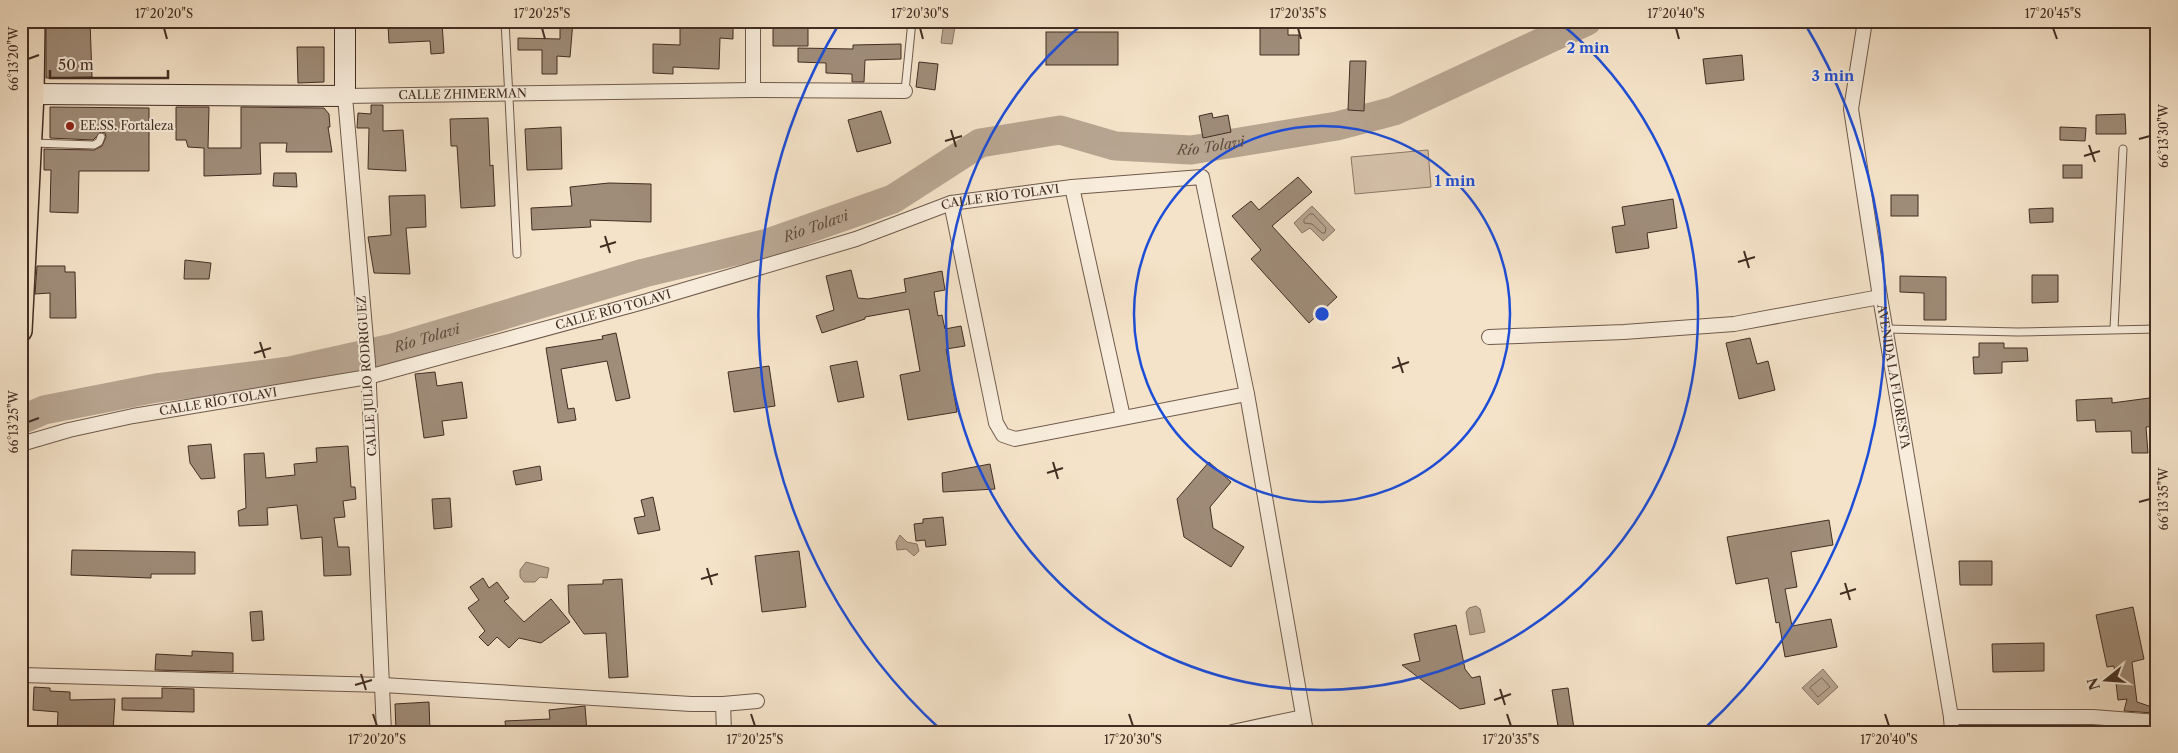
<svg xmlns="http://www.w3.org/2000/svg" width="2178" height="753" font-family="'Libre Caslon Text',serif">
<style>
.green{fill:#d7c4ad;stroke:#8c7868}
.water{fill:#b8a591;stroke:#897565}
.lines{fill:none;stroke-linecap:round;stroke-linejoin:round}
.shore{stroke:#7d695a;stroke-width:1}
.river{stroke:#b8a591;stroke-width:29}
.building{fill:#9f8c79;stroke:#422d23}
.service-casing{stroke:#6f5a4c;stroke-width:9}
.minor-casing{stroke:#6f5a4c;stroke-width:16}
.secondary-casing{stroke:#422d23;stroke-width:22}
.primary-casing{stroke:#422d23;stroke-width:24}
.service{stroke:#f8eddc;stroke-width:7}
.minor{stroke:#f8eddc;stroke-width:14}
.secondary{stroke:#f8eddc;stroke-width:20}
.primary{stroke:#f5e3c9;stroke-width:21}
.ticks{fill:none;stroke:#422d23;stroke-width:2}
.ring{fill:none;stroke:#1d4ed8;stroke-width:2.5}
.poi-dot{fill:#8f2418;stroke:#f8eddc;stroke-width:2}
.labels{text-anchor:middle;stroke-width:4;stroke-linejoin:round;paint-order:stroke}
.street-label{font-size:12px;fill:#422d23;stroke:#f8eddc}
.poi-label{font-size:12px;fill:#422d23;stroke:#f8eddc;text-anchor:start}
.water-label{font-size:14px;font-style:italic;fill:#604b3e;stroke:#f8eddc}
.centre{fill:#1d4ed8;stroke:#f8eddc;stroke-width:2.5}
.ring-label{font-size:15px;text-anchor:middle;font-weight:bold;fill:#1d4ed8;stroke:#f8eddc;stroke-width:4;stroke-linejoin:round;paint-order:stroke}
.neatline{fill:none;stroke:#422d23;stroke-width:2}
.ticks-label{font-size:12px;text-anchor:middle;fill:#422d23}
</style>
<rect width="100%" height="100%" fill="#f5e3c9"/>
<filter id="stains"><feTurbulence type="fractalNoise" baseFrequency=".004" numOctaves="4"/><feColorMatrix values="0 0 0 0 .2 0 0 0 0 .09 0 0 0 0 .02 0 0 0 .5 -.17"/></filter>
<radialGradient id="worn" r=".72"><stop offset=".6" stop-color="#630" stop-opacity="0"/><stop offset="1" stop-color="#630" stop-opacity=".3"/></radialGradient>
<path class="green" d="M1428 150 1431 187 1355 194 1351 157Z"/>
<g class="water">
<path d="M940 21H956L952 44 941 43 943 28Z"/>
<path d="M1312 206 1335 230 1323 241 1310 228 1302 233 1294 223Z"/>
<path d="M900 535 907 542 917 544 919 551 914 556 906 549 897 550 896 542Z"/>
<path d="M526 562 549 568 547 578 540 577 535 582H524L520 577V570Z"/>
<path d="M1476 606 1480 609 1485 632 1470 635 1466 612 1469 608Z"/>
<path d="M1823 669 1838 687 1818 705 1802 688Z"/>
</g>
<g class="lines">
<g class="shore">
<path d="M1310 214H1313L1326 228 1325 233H1322L1312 224 1304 223V220Z"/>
<path d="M1822 678 1830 687 1818 697 1810 688Z"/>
</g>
<path class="river" id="s1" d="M21 420 44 410 156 388 290 371 393 348 644 273 768 243 893 199 980 143 1060 130 1115 146 1191 150 1337 126 1394 111 1587 21"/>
</g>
<g class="building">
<path d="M46 21H90L92 77 46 78Z"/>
<path d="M560 21H573L570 57 557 56V74H542V50H518V38L560 39Z"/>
<path d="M706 21H733V39L720 38 719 69 673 67V74L653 73V44L680 45V26H706Z"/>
<path d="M1260 21H1288V35H1299V55H1260Z"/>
<path d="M442 22 444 53 431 54 430 41 389 43 388 25Z"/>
<path d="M773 22 808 23V46H773Z"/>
<rect x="1046" y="32" width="72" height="33"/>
<path d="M901 44V59L865 60 864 82H852V74L826 73V63L798 62V48L853 49V45Z"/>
<path d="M297 47H324V82L298 83Z"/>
<path d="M1742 55 1744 80 1706 84 1703 59Z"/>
<path d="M1350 61H1366L1364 111 1348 110Z"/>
<path d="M919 62 938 64 935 90 916 87Z"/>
<path d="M371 105H383V131L403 130 406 171 368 169 369 128H357L358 113 371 114Z"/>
<path d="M50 107 149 108V171H79L78 213 50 212 51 170H44V149L94 150 102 146 106 137 105 133 101 132 93 140 50 138Z"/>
<path d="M176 107H209L208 148H241V107L324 108 329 114 330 127H328L332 152H286L287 143H260L261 174 204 176V148L188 147 186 140H176Z"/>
<path d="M881 111 891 143 857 152 848 120Z"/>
<path d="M1212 113 1213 118 1228 115 1231 132 1203 138 1199 116Z"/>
<path d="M2125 114 2126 134H2096V115Z"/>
<path d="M488 118 490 166 493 165 495 206 461 208 457 146H451L450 119Z"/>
<path d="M561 127 562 169 527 170 525 129Z"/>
<path d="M2060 127 2086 128 2085 141 2060 140Z"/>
<rect x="2063" y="165" width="19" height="13"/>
<path d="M274 173H296L297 187 273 186Z"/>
<path d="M1298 177 1312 192 1272 226 1337 297 1309 323 1251 259 1261 250 1232 216 1251 201 1259 210Z"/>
<path d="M609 183 651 184V222L590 220 591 227 532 230 531 208 572 206 570 187Z"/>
<path d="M425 195 426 227 406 228 410 274 374 273 368 237 391 235 389 196Z"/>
<rect x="1891" y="195" width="27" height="21"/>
<path d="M1673 199 1677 228 1647 233 1649 248 1616 253 1612 227 1625 225 1622 207Z"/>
<path d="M2053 208V222L2030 223 2029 209Z"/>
<path d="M185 260 211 263 209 279H184Z"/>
<path d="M37 266H65V272H75L76 318H50V293L35 294Z"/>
<path d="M851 270 858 298 868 299 906 292 904 279 942 271 945 290 934 292 938 316 942 315 945 329 961 326 965 346 946 349 957 412 908 420 900 375 920 371 909 309 865 317V319L822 333 816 316 834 310 826 276Z"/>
<path d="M2032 275H2058V302L2032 303Z"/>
<path d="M1900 276 1946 277V320H1924V293L1900 292Z"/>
<path d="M616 333 630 398 616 401 607 361 561 369 568 409 574 408 576 420 558 423 546 348 603 339 602 336Z"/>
<path d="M1750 338 1757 364 1768 361 1775 390 1739 399 1726 343Z"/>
<path d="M1979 343H2004V348H2027L2028 361 2002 362V373L1974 374 1973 357H1979Z"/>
<path d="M857 361 864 397 838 402 830 366Z"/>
<path d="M769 366 775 406 734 412 728 372Z"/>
<path d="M435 372 437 386 462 382 467 418 442 421 444 435 424 438 415 374Z"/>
<path d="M2157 397V426L2146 427 2148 453H2132L2131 431 2096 432 2095 420 2077 421 2076 400 2112 398V403Z"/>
<path d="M211 444 215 478 201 479 190 463 188 446Z"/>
<path d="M348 446 351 487H355L356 499 343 501 345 517 334 518 338 547H349L351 575 324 576 322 537 301 539 297 505 267 508 268 525 239 526 238 511 246 508 244 454 264 453 266 478 295 475 294 464 317 462 316 448Z"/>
<path d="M1209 462 1231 482 1210 507 1213 528 1244 547 1231 567 1184 537 1177 499Z"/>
<path d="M990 464 995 489 943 492 942 473Z"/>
<path d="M540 466 542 480 516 485 513 471Z"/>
<path d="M653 497 660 530 638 534 634 518 645 516 641 500Z"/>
<path d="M450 498 452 527 434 529 432 499Z"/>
<path d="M943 517 946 545 926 547 925 540 916 541 914 524 923 523V519Z"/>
<path d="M1829 520 1833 545 1791 552 1797 587 1785 589 1792 626 1831 619 1837 647 1785 657 1779 622 1776 623 1768 578 1736 584 1727 537Z"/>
<path d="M72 550 195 552V574H151V578L71 575Z"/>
<path d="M799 551 806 607 762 612 755 556Z"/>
<path d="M1959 561H1992V585H1960Z"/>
<path d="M483 578 489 588 497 582 509 598 504 601 524 622 551 599 570 622 541 643 519 638 509 648 497 637 488 646 479 637 485 631 468 608 479 600 470 587Z"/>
<path d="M622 579 628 677 609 678 606 633 584 634 569 613 568 585 603 584V580Z"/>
<path d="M2133 607 2144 659 2132 662 2137 702 2155 708 2154 713 2124 711 2127 699 2118 700 2114 666 2107 667 2096 615Z"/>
<path d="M262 611 264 640 252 641 250 612Z"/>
<path d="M1456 625 1465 669 1472 678 1480 676 1485 704 1460 709 1402 665 1420 661 1414 634Z"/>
<path d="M2044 643V671L1993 672 1992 644Z"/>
<path d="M192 651 233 653V672L155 670 156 654 192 656Z"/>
<path d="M34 687 50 688V691L70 692V700L115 699 113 732H57L58 712 33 710Z"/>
<path d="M162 688 194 689V712L122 710V698H162Z"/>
<path d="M1568 688 1574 729 1559 732 1552 690Z"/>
<path d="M429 702 430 732H396L395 704Z"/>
<path d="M585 706 587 732H506L505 721 550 719 549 710Z"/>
</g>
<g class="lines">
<defs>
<g id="service">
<path d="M505 21 517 254"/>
<path d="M905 91 912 21"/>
<path d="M33 143 94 145 99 142 101 137"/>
<path d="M1887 329 2018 332 2157 329"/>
<path d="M2114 329 2123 149"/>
</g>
<g id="minor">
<path d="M753 21V90"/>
<path id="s2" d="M1865 21 1851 109 1880 297 1951 717 1952 732"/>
<path d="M1072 187 1123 417"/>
<path d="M951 203 996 423 1003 435 1015 439 1247 394"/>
<path d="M1489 337 1624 332 1734 324 1880 297"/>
<path id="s3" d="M21 444 69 430 133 416 368 377 647 301 856 239 951 203 1072 187 1202 177 1247 394 1306 732"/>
<path d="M21 675 383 685 691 704H723L757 701"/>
<path d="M723 704 724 732"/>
<path d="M1951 717H2093L2157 722"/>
<path id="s4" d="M384 732 368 363 345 96 753 90 905 91"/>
<path d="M1232 732 1303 717"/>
</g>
<path id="secondary" d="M33 94 345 96V21"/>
<path id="primary" d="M21 331 33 94 34 21"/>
</defs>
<use href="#service" class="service-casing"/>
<use href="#minor" class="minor-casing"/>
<use href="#secondary" class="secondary-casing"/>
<use href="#primary" class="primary-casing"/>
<use href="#service" class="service"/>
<use href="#minor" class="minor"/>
<use href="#secondary" class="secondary"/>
<use href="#primary" class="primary"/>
</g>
<path class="ticks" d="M164 28 167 39M542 28 545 39M920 28 923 39M1298 28 1301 39M1676 28 1679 39M2053 28 2057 39M28 59 39 55M951 130 956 147M2139 139 2150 136M945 141 962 136M2089 145 2095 162M2084 156 2100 151M605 236 610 253M600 247 616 242M1744 251 1749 268M1738 262 1755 257M260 342 265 358M254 353 271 348M1398 357 1403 373M1392 368 1409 362M28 422 39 418M1053 462 1058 479M1047 473 1063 468M2139 502 2150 499M707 568 712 585M701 579 718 574M1845 583 1850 600M1840 594 1856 589M361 674 366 690M355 685 372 680M1500 689 1505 705M1494 700 1511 694M373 714 377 726M751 714 755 726M1129 714 1133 726M1507 714 1511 726M1885 714 1889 726"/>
<g class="ring">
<circle cx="1322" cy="314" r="188"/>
<path d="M1559 22A376 376 0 1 1 1085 22"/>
<path d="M941 730A564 564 0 0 1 839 24M1805 24A564 564 0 0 1 1703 730"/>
</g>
<circle class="poi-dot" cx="70" cy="126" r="5"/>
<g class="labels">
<g class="street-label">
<text dy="4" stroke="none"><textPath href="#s4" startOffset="755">CALLE ZHIMERMAN</textPath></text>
<text dy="4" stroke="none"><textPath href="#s3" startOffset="1012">CALLE RÍO TOLAVI</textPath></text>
<text dy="4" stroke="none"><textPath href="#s3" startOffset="608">CALLE RÍO TOLAVI</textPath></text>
<text transform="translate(367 376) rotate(-94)" y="4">CALLE JULIO RODRIGUEZ</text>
<text dy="4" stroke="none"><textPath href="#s2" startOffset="360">AVENIDA LA FLORESTA</textPath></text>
<text dy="4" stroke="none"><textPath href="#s3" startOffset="202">CALLE RÍO TOLAVI</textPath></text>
</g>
<g class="poi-label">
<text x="80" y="130">EE.SS. Fortaleza</text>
</g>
<g class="water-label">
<text dy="5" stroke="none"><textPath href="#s1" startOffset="1240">Río Tolavi</textPath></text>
<text dy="5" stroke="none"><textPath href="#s1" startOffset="820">Río Tolavi</textPath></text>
<text dy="5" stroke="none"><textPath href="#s1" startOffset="415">Río Tolavi</textPath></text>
</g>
</g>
<circle cx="1322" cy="314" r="8" class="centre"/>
<g class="ring-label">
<text x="1588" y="53">2 min</text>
<text x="1833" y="81">3 min</text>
<text x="1455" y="186">1 min</text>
</g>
<rect width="2178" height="753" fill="none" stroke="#f5e3c9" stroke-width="55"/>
<g transform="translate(2106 680) rotate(253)" stroke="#f8eddc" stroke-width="4" paint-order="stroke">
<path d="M0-4L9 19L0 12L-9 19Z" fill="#422d23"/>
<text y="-8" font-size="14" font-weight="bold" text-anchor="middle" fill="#422d23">N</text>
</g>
<path d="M50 70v8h118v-8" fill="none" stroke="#422d23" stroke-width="2.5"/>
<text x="58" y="70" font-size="15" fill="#422d23" stroke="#f8eddc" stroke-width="4" paint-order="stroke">50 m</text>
<rect x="28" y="28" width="2122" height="698" class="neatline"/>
<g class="ticks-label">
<text x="164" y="18">17°20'20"S</text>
<text x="542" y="18">17°20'25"S</text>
<text x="920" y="18">17°20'30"S</text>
<text x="1298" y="18">17°20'35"S</text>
<text x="1676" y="18">17°20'40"S</text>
<text x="2053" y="18">17°20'45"S</text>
<text transform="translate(14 59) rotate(-90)" y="4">66°13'20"W</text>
<text transform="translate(2164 136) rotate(-90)" y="4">66°13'30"W</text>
<text transform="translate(14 422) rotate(-90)" y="4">66°13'25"W</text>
<text transform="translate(2164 499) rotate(-90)" y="4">66°13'35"W</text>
<text x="377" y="744">17°20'20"S</text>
<text x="755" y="744">17°20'25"S</text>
<text x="1133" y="744">17°20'30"S</text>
<text x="1511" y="744">17°20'35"S</text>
<text x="1889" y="744">17°20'40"S</text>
</g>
<rect width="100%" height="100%" filter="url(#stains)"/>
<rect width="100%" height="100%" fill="url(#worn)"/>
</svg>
